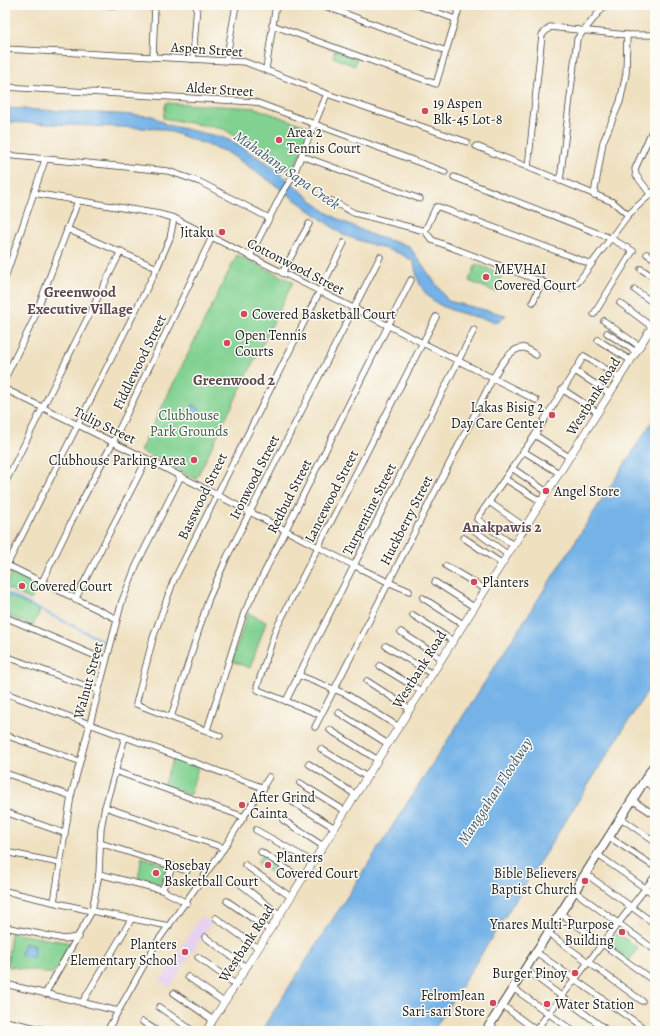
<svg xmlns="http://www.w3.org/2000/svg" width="660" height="1036" font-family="Alegreya,serif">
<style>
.built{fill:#e6d2f0}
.green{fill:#81d191;stroke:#4e7656}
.water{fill:#74b2e7;stroke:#486782}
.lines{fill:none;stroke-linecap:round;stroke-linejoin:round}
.stream{stroke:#74b2e7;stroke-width:2}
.minor-casing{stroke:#3c3935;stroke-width:7}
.tertiary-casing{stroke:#3c3935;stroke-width:8}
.secondary-casing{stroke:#3c3935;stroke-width:10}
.minor{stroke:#fff;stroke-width:5.5}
.tertiary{stroke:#fff;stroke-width:7}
.secondary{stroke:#fff;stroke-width:8}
.poi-dot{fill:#d1495b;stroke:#fdfcf7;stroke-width:1.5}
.labels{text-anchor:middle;stroke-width:3;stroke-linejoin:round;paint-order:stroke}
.street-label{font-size:14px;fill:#1c1c1c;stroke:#fdfcf7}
.poi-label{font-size:14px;fill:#1c1c1c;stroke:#fdfcf7;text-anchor:start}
.park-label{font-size:14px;fill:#3f5b45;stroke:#fdfcf7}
.water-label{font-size:15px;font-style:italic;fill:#3f586d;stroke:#fdfcf7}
.neighbourhood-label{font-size:15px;font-weight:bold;fill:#5d4850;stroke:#fdfcf7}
</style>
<rect width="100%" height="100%" fill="#fdfcf7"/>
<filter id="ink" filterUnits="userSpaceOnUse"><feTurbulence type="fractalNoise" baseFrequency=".025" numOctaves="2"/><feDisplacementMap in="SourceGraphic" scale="8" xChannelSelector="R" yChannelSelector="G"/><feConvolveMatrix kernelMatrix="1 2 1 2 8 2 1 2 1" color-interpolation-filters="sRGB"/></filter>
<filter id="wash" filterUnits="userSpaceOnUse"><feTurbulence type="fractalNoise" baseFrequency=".012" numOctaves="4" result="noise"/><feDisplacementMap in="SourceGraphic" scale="16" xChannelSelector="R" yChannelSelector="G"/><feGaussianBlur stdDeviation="0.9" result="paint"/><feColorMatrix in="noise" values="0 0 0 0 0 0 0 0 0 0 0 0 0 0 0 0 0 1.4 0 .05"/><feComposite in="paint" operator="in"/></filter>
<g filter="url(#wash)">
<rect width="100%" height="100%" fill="#efe0c0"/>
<path class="built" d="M201 916 211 923 170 987 160 981Z"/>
<g class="green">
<path d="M335 50 357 59 354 66 333 57Z"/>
<path d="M166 103 255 108 311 128 293 170 288 171 224 129 163 118Z"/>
<path d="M237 255 293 282 196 479 140 451Z"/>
<path d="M476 264 502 274 496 292 469 281Z"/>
<path d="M13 571 39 584 31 600 5 587Z"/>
<path d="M5 594 40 611 33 626 5 615Z"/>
<path d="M248 613 266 622 250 668 232 661Z"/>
<path d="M174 756 198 767 190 795 163 786Z"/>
<path d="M261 856 279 868 274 875 257 863Z"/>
<path d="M142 857 168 866 160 885 138 879Z"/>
<path d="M11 933 71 943 53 974 7 966Z"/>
<path d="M617 933 638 948 629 961 608 945Z"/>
</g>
<g class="water">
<path d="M5 108 153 116 167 125 221 137 233 142 269 164 326 212 342 221 374 236 409 246 448 301 506 315 497 323C459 310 420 313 414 262L401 254 343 235 267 179 227 152 163 129 5 122Z"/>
<path d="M193 405 200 409 193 420 186 417Z"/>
<path d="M655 417V679L433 1031H261Z"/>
<path d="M24 943 35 946 33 958 21 955Z"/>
</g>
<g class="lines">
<path class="stream" d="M5 592 107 643"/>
</g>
</g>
<g filter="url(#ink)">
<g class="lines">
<defs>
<g id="minor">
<path d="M108 5 155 7"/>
<path d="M322 5 446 51"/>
<path d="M417 5 455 19"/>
<path d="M272 25 436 84 460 5"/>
<path d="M5 49 245 62 327 94 467 142"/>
<path d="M153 57 155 5"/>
<path d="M193 59 197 5"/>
<path d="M226 61 236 5"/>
<path d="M266 69 276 5"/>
<path d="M5 87 255 102 445 172"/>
<path d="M476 146 613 202 628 215"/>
<path d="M5 155 168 171 200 182 269 218"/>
<path d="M302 156 420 199"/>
<path d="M528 167 542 35 550 27 627 35H655"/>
<path d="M454 177 610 238 633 251 594 314"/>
<path d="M560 181 577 39 605 5"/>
<path d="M33 193 159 214 174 218 536 400"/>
<path d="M594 195 603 142 620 102 626 74 627 35"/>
<path d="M651 195 636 175 635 169 655 124"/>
<path d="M332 201 354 213 425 231"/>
<path d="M67 229 157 268"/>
<path d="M425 231 432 240 561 289 572 287 579 281 628 215 655 190"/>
<path d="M425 231 436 207H439L591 264"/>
<path d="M647 254 655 259"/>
<path d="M250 256 281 195 292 178 327 94"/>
<path d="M641 269 655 278"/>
<path d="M282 273 309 224"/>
<path d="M5 278 45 160"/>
<path d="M635 290 655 304"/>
<path d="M533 302 542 281"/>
<path d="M620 303 652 327"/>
<path d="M604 321 639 346"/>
<path d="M607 333 636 352"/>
<path d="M598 340 630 360"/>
<path d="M575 371 609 393"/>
<path d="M5 378 33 321 78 201"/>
<path d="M5 389 147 459 353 565 388 582 409 591"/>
<path d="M562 389 597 412"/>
<path d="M535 435 569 457"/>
<path d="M523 451 559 473"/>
<path d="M512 468 547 492"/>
<path d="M505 479 542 502"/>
<path d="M5 483 121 251"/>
<path d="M489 502 525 527"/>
<path d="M471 528 507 554"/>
<path d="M464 538 501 563"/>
<path d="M513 545 477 519 535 435 584 356 619 377"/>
<path d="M5 564 117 619"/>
<path d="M7 565 157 268 170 238 174 218"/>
<path d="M446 566 485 589"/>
<path d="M42 582 76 512 113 442 212 237"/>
<path d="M435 582 474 607"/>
<path d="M423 598 463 624"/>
<path d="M75 600 147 459"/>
<path d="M413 615 453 641"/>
<path d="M5 617 105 660"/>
<path d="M401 632 442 659"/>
<path d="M386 646 432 674"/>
<path d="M5 656 97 690"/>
<path d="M380 666 421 691"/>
<path d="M298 675 346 694 399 727"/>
<path d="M367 681 410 709"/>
<path d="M5 693 264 788"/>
<path d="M286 701 314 644 474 330"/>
<path d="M339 713 388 744"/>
<path d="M321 715 258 690 257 687 276 629 436 317"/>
<path d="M171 717 209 598 227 557 380 257"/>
<path d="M315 727 493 378C499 368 510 346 525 348 528 349 533 353 536 355"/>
<path d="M207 730 244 613 411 280"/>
<path d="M330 730 378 760"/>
<path d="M5 735 79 761"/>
<path d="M220 736 136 704 153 638 173 582 344 243"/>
<path d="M321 749 367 777"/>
<path d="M309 764 356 795"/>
<path d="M115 771 244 817"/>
<path d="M5 773 71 796"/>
<path d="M644 781 655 789"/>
<path d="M300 783 345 811"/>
<path d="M632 800 655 815"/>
<path d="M291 801 335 828"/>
<path d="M105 807 224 848"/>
<path d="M5 812 64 833"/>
<path d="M621 818 655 842"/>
<path d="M283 820 323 846"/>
<path d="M256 830 313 862"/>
<path d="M609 837 655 867"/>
<path d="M100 843 187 871"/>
<path d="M5 852 60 863"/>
<path d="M261 852 302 879"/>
<path d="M598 855 655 895"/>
<path d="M245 865 291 897"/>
<path d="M99 874 162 890 187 903"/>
<path d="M586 874 655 924"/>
<path d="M239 883 280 915"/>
<path d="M162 890 173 866"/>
<path d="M5 891 92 911 169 926"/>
<path d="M574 891 655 950"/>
<path d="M227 901 269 930"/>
<path d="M54 902 71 796 122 601 136 566 181 476"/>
<path d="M560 913 655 982"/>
<path d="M216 918 258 948"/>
<path d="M5 927 64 939 79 937"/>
<path d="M548 933 642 1001"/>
<path d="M205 937 246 967"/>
<path d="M536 952 648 1031"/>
<path d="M198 957 235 984"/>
<path d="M525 969 608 1031"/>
<path d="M188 977 224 1002"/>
<path d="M5 984 118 1011"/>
<path d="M513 988 573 1031"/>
<path d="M174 993 213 1020"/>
<path d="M45 994 92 911 99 874 101 828 105 807 125 737"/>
<path d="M82 1003 132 918"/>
<path d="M502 1005 537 1031"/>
<path d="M159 1007 193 1031"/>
<path d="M5 1021 50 1031"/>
<path d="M143 1022 157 1031"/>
<path d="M490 1025 498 1031"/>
<path d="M12 1031 14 1023"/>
<path d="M107 1031 157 942 224 848 269 777"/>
<path d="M535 1031 655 876"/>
</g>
<path id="tertiary" d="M206 1031 655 322"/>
<path id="secondary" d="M486 1031 655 764"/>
</defs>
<use href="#minor" class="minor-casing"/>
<use href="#tertiary" class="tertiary-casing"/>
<use href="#secondary" class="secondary-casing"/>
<use href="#minor" class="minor"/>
<use href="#tertiary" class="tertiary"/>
<use href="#secondary" class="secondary"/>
</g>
</g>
<g class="poi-dot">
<circle cx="425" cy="111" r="4"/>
<circle cx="279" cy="140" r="4"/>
<circle cx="222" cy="232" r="4"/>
<circle cx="486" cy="277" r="4"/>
<circle cx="244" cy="314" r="4"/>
<circle cx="227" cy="343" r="4"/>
<circle cx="552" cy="415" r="4"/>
<circle cx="194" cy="460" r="4"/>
<circle cx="546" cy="491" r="4"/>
<circle cx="474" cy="582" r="4"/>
<circle cx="22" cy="586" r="4"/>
<circle cx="242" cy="805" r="4"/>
<circle cx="268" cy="865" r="4"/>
<circle cx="156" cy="873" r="4"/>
<circle cx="585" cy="881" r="4"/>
<circle cx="622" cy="932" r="4"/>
<circle cx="185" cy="952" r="4"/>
<circle cx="575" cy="973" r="4"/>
<circle cx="493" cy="1003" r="4"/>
<circle cx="547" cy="1004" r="4"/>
</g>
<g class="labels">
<g class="street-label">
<text transform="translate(207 49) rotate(4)" y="5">Aspen Street</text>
<text transform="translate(220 89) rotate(4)" y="5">Alder Street</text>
<text transform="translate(296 266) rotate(27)" y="5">Cottonwood Street</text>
<text transform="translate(139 362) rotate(-64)" y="5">Fiddlewood Street</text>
<text transform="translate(593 396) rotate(-58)" y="5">Westbank Road</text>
<text transform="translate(105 425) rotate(26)" y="5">Tulip Street</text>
<text transform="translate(254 477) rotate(-63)" y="5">Ironwood Street</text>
<text transform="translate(202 496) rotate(-64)" y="5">Basswood Street</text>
<text transform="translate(289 496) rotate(-63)" y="5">Redbud Street</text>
<text transform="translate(331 496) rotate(-63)" y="5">Lancewood Street</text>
<text transform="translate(369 509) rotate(-63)" y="5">Turpentine Street</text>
<text transform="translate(406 520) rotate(-63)" y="5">Huckberry Street</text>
<text transform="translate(419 669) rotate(-58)" y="5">Westbank Road</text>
<text transform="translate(88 680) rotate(-75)" y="5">Walnut Street</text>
<text transform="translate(246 943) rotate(-57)" y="5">Westbank Road</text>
</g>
<g class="poi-label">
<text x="433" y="108">19 Aspen<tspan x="433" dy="16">Blk-45 Lot-8</tspan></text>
<text x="287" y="137">Area 2<tspan x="287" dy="16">Tennis Court</tspan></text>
<text x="214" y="237" text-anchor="end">Jitaku</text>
<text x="494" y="274">MEVHAI<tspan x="494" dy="16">Covered Court</tspan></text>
<text x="252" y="319">Covered Basketball Court</text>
<text x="235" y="340">Open Tennis<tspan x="235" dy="16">Courts</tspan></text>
<text x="544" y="412" text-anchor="end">Lakas Bisig 2<tspan x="544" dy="16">Day Care Center</tspan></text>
<text x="186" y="465" text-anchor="end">Clubhouse Parking Area</text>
<text x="554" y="496">Angel Store</text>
<text x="482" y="587">Planters</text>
<text x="30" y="591">Covered Court</text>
<text x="250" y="802">After Grind<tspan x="250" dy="16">Cainta</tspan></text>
<text x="276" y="862">Planters<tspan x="276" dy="16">Covered Court</tspan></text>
<text x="164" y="870">Rosebay<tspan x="164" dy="16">Basketball Court</tspan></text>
<text x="577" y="878" text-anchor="end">Bible Believers<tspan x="577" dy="16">Baptist Church</tspan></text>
<text x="614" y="929" text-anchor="end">Ynares Multi-Purpose<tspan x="614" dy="16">Building</tspan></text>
<text x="177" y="949" text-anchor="end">Planters<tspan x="177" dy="16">Elementary School</tspan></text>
<text x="567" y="978" text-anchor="end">Burger Pinoy</text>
<text x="485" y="1000" text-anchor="end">FelromJean<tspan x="485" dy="16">Sari-sari Store</tspan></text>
<text x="555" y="1009">Water Station</text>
</g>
<g class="park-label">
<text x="189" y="420">Clubhouse<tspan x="189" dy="16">Park Grounds</tspan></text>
</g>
<g class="water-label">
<text transform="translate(287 170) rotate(35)" y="5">Mahabang Sapa Creek</text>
<text transform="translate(495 791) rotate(-57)" y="5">Manggahan Floodway</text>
</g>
<g class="neighbourhood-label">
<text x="80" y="297">Greenwood<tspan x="80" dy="17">Executive Village</tspan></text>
<text x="234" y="385">Greenwood 2</text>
<text x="502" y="532">Anakpawis 2</text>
</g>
</g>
<rect width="660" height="1036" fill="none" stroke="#fdfcf7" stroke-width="20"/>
</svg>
